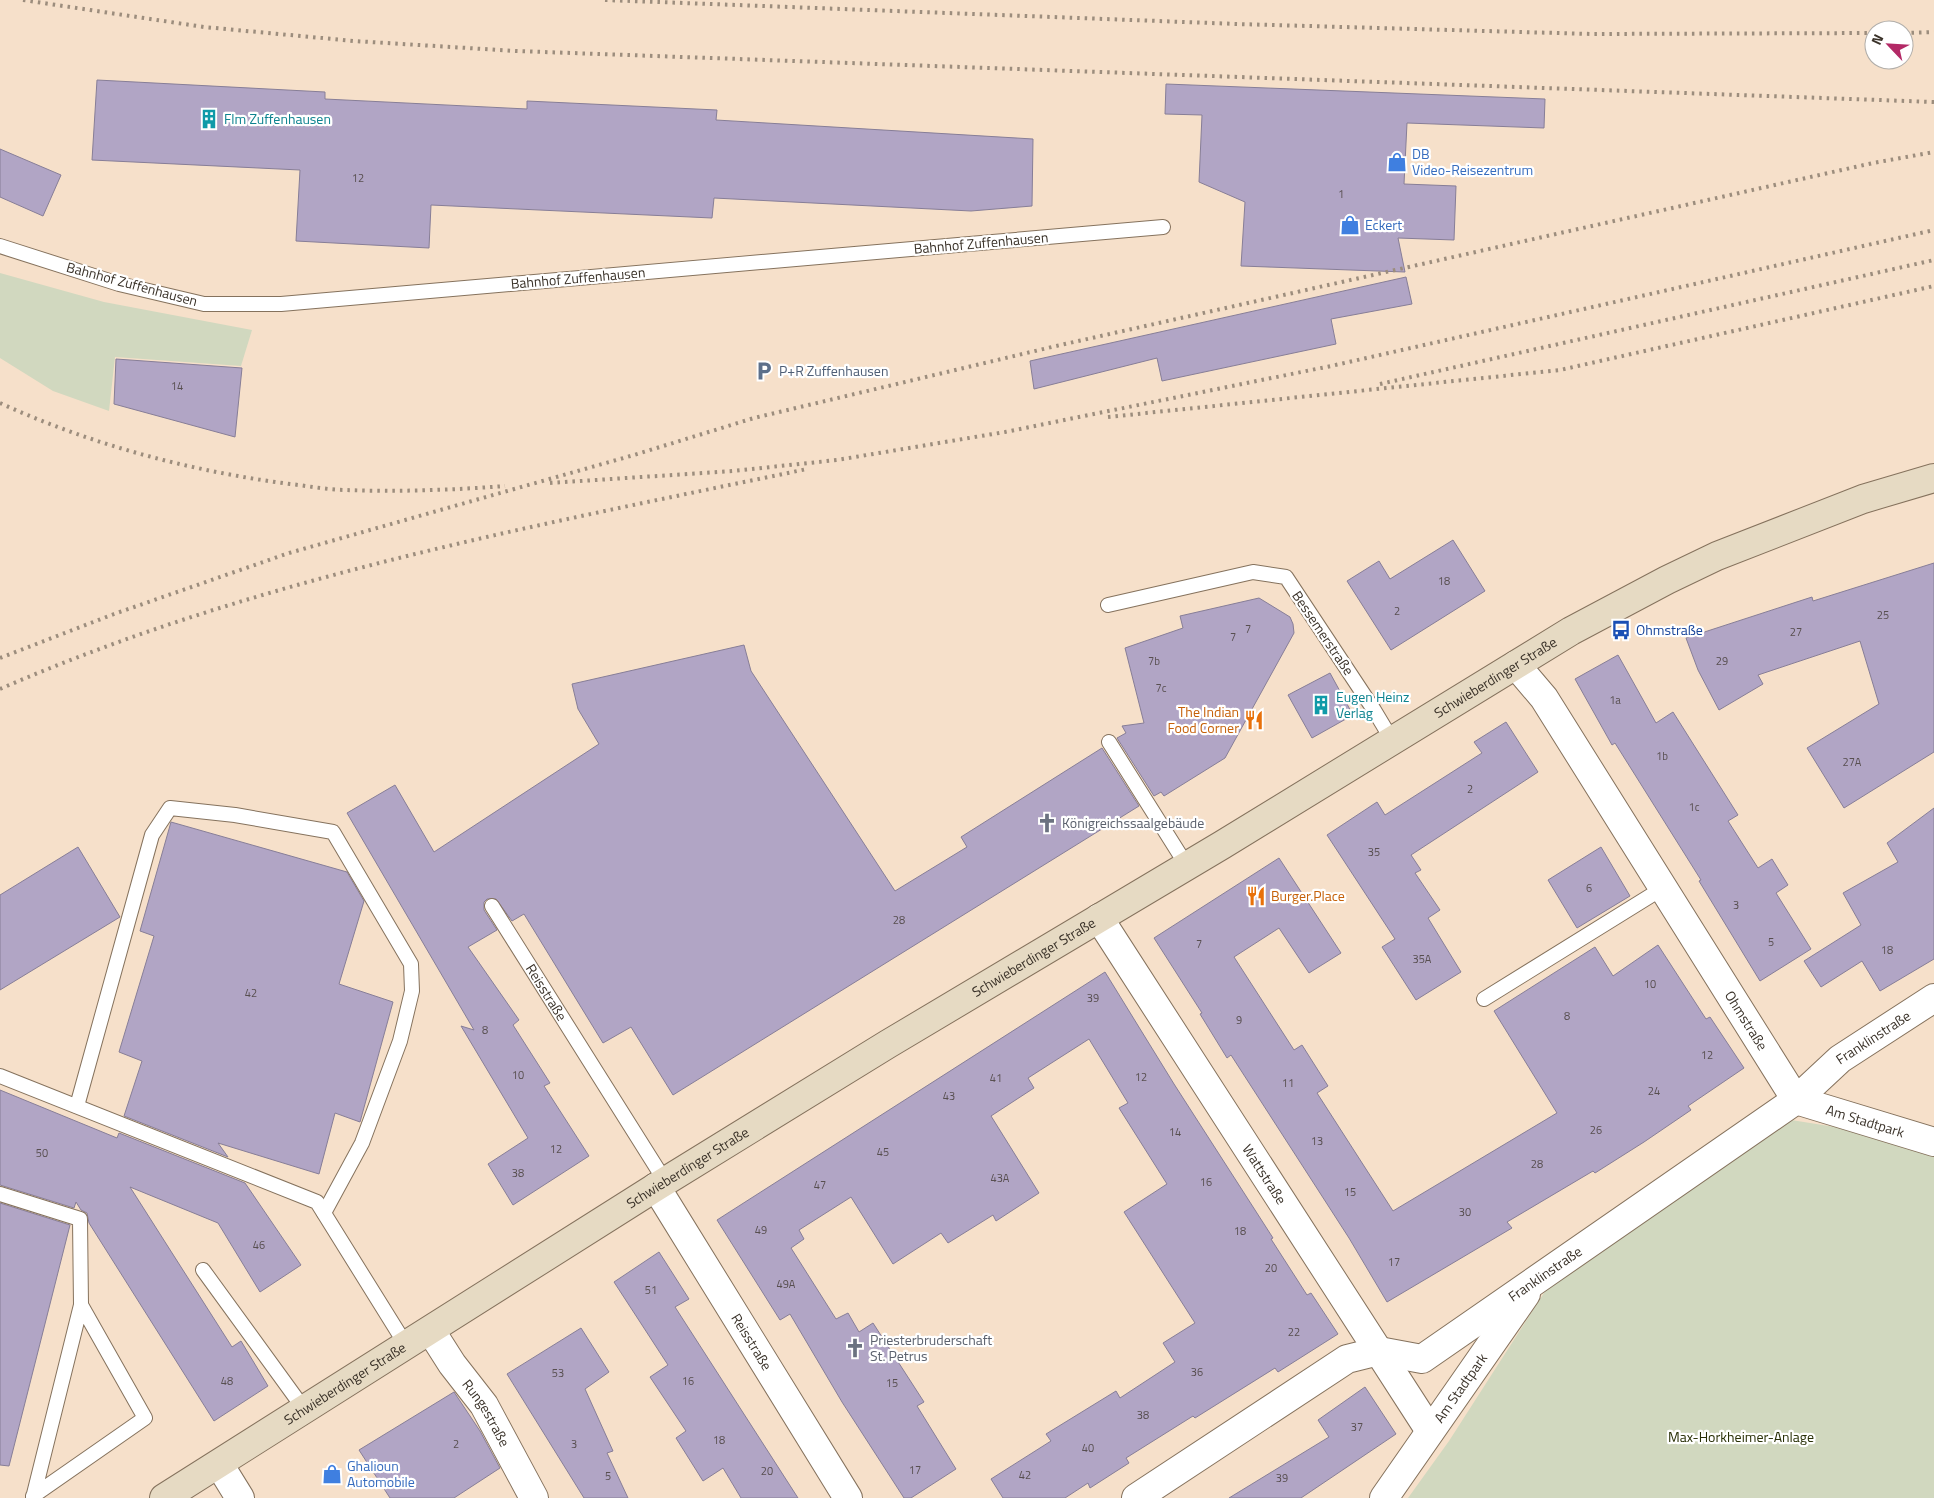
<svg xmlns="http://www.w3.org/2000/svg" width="1934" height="1498" font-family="'Titillium Web',sans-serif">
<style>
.green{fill:#d1d8bf}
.building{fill:#b1a5c5;stroke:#877e97}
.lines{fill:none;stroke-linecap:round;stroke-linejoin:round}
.service-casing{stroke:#85725d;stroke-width:16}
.minor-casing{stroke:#85725d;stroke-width:30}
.secondary-casing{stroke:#85725d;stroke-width:30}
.service{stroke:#fff;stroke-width:14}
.minor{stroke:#fff;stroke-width:28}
.secondary{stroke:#e6dac3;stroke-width:28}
.rail{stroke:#9c8d7d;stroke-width:4;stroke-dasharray:2.5 5;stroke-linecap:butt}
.labels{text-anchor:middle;stroke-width:4.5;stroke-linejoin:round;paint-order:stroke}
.number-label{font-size:11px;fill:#584f50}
.culture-label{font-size:14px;fill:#0d838f;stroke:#fff;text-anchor:start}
.shop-label{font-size:14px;fill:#366cbe;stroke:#fff;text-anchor:start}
.street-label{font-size:14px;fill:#3a3229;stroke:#fff}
.service-label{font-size:14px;fill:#4e5e75;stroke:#fff;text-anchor:start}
.transit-label{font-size:14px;fill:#164399;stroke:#fff;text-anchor:start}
.food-label{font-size:14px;fill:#c56008;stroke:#fff;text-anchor:end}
.worship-label{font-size:14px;fill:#5b616d;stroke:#fff;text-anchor:start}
.park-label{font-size:14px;fill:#272e04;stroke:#fff}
</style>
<rect width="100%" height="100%" fill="#f6e0ca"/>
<g class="green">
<path d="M0 273 104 302 252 330 241 366 115 357 109 411 53 391 0 358Z"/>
<path d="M1785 1119 1854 1130 1934 1154V1498H1408L1449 1441 1551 1282Z"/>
</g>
<g class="building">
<path d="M97 80 325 92V99L527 109V101L717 110 716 120 1033 139 1032 206 971 211 714 198 712 218 431 205 429 248 296 241 300 170 92 160Z"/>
<path d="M1166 84 1545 99 1544 128 1407 123 1404 184 1456 186 1454 240 1398 238 1405 272 1241 266 1245 202 1199 182 1202 115 1165 114Z"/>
<path d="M0 149 61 175 43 216 0 197Z"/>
<path d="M1406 277 1412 304 1331 319 1336 344 1162 381 1157 358 1034 389 1030 361Z"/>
<path d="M116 359 242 368 235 437 114 404Z"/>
<path d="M1453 540 1485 591 1391 650 1347 581 1379 561 1390 579Z"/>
<path d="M1934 563V752L1844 808 1807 748 1879 704 1860 641 1758 675 1763 684 1719 710 1698 670 1686 638 1812 597 1813 601Z"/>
<path d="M1259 598 1290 617 1293 624 1294 633 1225 758 1164 796 1161 792 1154 796 1117 738 1126 733 1122 726 1144 723 1125 648 1183 628 1180 616Z"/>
<path d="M744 645 751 671 895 891 967 847 961 837 1102 748 1139 806 673 1095 631 1027 603 1043 524 914 512 921 496 899H487L484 902V910L497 930 468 947 519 1020 513 1025 550 1083 544 1086 589 1156 513 1205 488 1164 528 1138 461 1026 474 1030 347 813 395 785 434 852 599 744 578 709 572 684Z"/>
<path d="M1618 655 1656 723 1673 712 1738 815 1728 821 1758 868 1772 859 1788 885 1776 893 1811 949 1760 981 1699 881 1701 880 1615 743 1612 745 1575 679Z"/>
<path d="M1330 673 1353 715 1312 738 1288 695Z"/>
<path d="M1506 722 1538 772 1411 855 1421 870 1415 873 1440 910 1428 918 1461 972 1416 1000 1382 947 1395 939 1327 835 1377 802 1385 815 1482 753 1474 742Z"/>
<path d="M1934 808V959L1880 991 1862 961 1821 987 1804 961 1861 925 1843 893 1898 862 1887 843Z"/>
<path d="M171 822 347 872 364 901 339 984 393 1002 360 1122 335 1113 319 1174 218 1143 228 1157 124 1116 142 1061 119 1052 154 936 140 931Z"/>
<path d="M78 847 120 917 0 990V895Z"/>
<path d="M1601 847 1630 896 1577 928 1548 880Z"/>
<path d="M1279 858 1341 953 1309 973 1279 928 1234 957 1294 1050 1302 1045 1328 1086 1317 1093 1393 1211 1557 1113 1494 1011 1595 947 1613 976 1658 945 1706 1019 1710 1017 1744 1068 1688 1106 1691 1110 1644 1142 1595 1173 1593 1171 1507 1222 1512 1228 1387 1302 1349 1238 1231 1055 1227 1058 1200 1014 1202 1013 1154 938Z"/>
<path d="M1105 972 1174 1084 1273 1238 1271 1239 1307 1295 1311 1293 1338 1334 1278 1372 1275 1368 1195 1418 1193 1416 1126 1458 1129 1463 1090 1488 1088 1483 1065 1498H1003L991 1479 1051 1441 1046 1434 1116 1391 1120 1398 1175 1362 1163 1343 1195 1323 1124 1212 1167 1184 1119 1108 1128 1103 1089 1039 1028 1078 1034 1088 991 1116 1039 1193 996 1221 993 1215 948 1243 941 1233 893 1264 851 1197 799 1230 804 1239 791 1248 836 1319 848 1313 859 1332 873 1323 924 1402 917 1406 956 1469 911 1498H904L842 1402 790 1314 780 1320 717 1220Z"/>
<path d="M0 1090 117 1138 119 1133 245 1183 301 1265 260 1292 218 1223 130 1187 232 1347 241 1341 268 1386 214 1421 89 1223 87 1213 81 1210 76 1202 74 1208 0 1185Z"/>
<path d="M0 1203 70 1225 9 1466 0 1465Z"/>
<path d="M659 1252 689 1299 675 1307 798 1498H741L723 1468 703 1481 676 1438 686 1431 650 1377 668 1365 614 1282Z"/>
<path d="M581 1328 609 1372 585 1389 613 1451 607 1453 628 1498H584L507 1374Z"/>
<path d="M1365 1387 1396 1434 1301 1498H1229L1329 1437 1318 1420Z"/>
<path d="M454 1392 480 1431 500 1468 454 1498H390L359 1450Z"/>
</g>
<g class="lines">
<defs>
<g id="service">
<path d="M0 246 119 284 204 304H281L1163 227"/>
<path d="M1108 605 1253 572 1286 577 1374 710 1392 740"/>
<path d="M1109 742 1187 866"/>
<path id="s1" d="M492 906 665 1181"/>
<path d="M1484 999 1663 888"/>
<path d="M0 1076 317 1202 406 1345"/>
<path d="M77 1106 152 835 170 808 235 815 333 832 411 964 412 991 400 1041 362 1143 324 1213"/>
<path d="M0 1194 80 1219 81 1305"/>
<path d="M203 1270 304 1409"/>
<path d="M33 1498 81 1305 145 1418 33 1496"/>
</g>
<g id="minor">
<path id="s2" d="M1516 665 1544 698 1796 1100 1934 1142"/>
<path id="s3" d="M1099 918 1430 1431"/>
<path id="s4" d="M656 1187 848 1498"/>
<path id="s5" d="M431 1331 452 1364 484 1405 534 1498"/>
<path d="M219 1464 240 1498"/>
<path id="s6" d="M1136 1498 1347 1359 1379 1351 1422 1359 1796 1100 1840 1059 1934 998"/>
<path id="s7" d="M1384 1498 1526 1294"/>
</g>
<g id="secondary">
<path id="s8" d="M164 1498 656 1187 888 1044 1222 845 1571 631 1667 580 1717 556 1863 499 1934 478"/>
</g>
</defs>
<use href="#service" class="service-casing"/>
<use href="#minor" class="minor-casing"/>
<use href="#secondary" class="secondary-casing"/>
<use href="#service" class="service"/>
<use href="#minor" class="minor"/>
<use href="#secondary" class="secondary"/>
<g class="rail">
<path d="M23 0 204 27 354 41 516 51 1934 102"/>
<path d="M605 0 1237 24 1592 34 1874 33"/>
<path d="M1904 33 1934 32"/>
<path d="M1380 384 1934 260"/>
<path d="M0 403C92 445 190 471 290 484 309 486 328 490 346 490 397 492 454 490 505 486"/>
<path d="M1108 417 1560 370 1934 286"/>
<path d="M550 483 733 471 837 460 1005 432 1331 366 1934 230"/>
<path d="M0 658 114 614 289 553 634 455 754 418 1056 346 1873 163 1934 152"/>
<path d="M0 689C258 577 533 526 807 469"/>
</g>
</g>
<defs>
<symbol id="building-bare" viewBox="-9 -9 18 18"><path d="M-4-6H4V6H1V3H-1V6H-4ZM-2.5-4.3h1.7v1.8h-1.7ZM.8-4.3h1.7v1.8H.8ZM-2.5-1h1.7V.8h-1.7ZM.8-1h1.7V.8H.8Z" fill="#0f9aa8" stroke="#fff" stroke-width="2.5" paint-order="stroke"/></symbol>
<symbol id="shop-bare" viewBox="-9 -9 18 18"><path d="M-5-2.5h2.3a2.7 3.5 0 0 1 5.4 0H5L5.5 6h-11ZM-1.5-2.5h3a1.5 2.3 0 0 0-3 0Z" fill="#3f7fe0" stroke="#fff" stroke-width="2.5" paint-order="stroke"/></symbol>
<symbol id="parking-bare" viewBox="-9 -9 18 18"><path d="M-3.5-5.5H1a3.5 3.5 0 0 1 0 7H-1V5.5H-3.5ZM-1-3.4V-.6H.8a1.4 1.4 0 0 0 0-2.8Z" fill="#5c6f8a" stroke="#fff" stroke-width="2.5" paint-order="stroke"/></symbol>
<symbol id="bus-bare" viewBox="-9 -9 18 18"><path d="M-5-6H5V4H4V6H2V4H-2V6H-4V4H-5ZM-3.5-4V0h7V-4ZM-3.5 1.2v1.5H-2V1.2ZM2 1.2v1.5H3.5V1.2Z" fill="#1a4fb4" stroke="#fff" stroke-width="2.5" paint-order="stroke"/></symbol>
<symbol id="restaurant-bare" viewBox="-9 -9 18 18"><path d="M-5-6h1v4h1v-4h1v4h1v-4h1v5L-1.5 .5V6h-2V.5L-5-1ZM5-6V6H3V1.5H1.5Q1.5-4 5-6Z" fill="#e8710a" stroke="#fff" stroke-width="2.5" paint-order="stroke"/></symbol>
<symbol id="church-bare" viewBox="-9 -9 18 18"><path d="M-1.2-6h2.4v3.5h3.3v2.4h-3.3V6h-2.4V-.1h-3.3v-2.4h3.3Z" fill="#6b7280" stroke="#fff" stroke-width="2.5" paint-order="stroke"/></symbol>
</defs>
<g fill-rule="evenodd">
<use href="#building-bare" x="195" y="105" width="28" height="28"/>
<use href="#shop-bare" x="1383" y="148" width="28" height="28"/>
<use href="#shop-bare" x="1336" y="211" width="28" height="28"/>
<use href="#parking-bare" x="750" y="357" width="28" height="28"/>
<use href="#bus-bare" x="1607" y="616" width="28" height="28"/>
<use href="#building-bare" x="1307" y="691" width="28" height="28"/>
<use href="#restaurant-bare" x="1240" y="706" width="28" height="28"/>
<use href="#church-bare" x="1033" y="809" width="28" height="28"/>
<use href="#restaurant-bare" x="1242" y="882" width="28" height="28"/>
<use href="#church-bare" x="841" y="1334" width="28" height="28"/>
<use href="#shop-bare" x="318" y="1460" width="28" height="28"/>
</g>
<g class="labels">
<g class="number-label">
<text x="358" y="182">12</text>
<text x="1341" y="198">1</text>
<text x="177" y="390">14</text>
<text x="1444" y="585">18</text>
<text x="1397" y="615">2</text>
<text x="1883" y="619">25</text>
<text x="1248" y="633">7</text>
<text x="1796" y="636">27</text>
<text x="1233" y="641">7</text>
<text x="1154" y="665">7b</text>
<text x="1722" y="665">29</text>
<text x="1161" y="692">7c</text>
<text x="1615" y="704">1a</text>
<text x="1662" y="760">1b</text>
<text x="1852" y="766">27A</text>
<text x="1470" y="793">2</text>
<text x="1694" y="811">1c</text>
<text x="1374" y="856">35</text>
<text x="1589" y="892">6</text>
<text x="1736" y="909">3</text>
<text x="899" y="924">28</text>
<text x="1771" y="946">5</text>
<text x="1199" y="948">7</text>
<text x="1887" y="954">18</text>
<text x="1422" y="963">35A</text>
<text x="1650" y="988">10</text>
<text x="251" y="997">42</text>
<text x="1093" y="1002">39</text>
<text x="1567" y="1020">8</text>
<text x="1239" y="1024">9</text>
<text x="485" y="1034">8</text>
<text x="1707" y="1059">12</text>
<text x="518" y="1079">10</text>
<text x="1141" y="1081">12</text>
<text x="996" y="1082">41</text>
<text x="1288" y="1087">11</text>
<text x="1654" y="1095">24</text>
<text x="949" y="1100">43</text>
<text x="1596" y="1134">26</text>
<text x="1175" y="1136">14</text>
<text x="1317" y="1145">13</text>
<text x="556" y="1153">12</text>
<text x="883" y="1156">45</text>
<text x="42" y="1157">50</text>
<text x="1537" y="1168">28</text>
<text x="518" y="1177">38</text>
<text x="1000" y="1182">43A</text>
<text x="1206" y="1186">16</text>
<text x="820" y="1189">47</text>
<text x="1350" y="1196">15</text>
<text x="1465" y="1216">30</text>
<text x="761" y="1234">49</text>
<text x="1240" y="1235">18</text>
<text x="259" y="1249">46</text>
<text x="1394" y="1266">17</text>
<text x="1271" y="1272">20</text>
<text x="786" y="1288">49A</text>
<text x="651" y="1294">51</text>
<text x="1294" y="1336">22</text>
<text x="1197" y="1376">36</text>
<text x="558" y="1377">53</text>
<text x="227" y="1385">48</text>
<text x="688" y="1385">16</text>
<text x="892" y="1387">15</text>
<text x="1143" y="1419">38</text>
<text x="1357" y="1431">37</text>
<text x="719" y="1444">18</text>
<text x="456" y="1448">2</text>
<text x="574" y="1448">3</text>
<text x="1088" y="1452">40</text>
<text x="915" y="1474">17</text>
<text x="767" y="1475">20</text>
<text x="1025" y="1479">42</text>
<text x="608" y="1480">5</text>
<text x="1282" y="1482">39</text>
</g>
<g class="culture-label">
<text x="224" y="124">Flm Zuffenhausen</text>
<text x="1336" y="702">Eugen Heinz<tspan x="1336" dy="16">Verlag</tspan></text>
</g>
<g class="shop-label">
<text x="1412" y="159">DB<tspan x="1412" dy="16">Video-Reisezentrum</tspan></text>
<text x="1365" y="230">Eckert</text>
<text x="347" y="1471">Ghalioun<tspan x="347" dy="16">Automobile</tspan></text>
</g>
<g class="street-label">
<text transform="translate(981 243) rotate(-5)" y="5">Bahnhof Zuffenhausen</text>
<text transform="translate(578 278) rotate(-5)" y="5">Bahnhof Zuffenhausen</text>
<text transform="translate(132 284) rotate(15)" y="5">Bahnhof Zuffenhausen</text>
<text transform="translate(1323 633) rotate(56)" y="5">Bessemerstraße</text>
<text dy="5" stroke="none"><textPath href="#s8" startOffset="1564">Schwieberdinger Straße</textPath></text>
<text dy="5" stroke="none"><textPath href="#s8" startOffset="1024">Schwieberdinger Straße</textPath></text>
<text dy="5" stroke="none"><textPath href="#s1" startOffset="102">Reisstraße</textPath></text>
<text dy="5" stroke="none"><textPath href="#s2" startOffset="424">Ohmstraße</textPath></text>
<text dy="5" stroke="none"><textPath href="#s6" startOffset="884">Franklinstraße</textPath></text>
<text dy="5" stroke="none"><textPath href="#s2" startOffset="590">Am Stadtpark</textPath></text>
<text dy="5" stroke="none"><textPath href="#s8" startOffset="619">Schwieberdinger Straße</textPath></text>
<text dy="5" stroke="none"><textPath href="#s3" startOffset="305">Wattstraße</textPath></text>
<text dy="5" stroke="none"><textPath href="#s6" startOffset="479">Franklinstraße</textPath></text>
<text dy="5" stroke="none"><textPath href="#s4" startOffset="182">Reisstraße</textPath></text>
<text dy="5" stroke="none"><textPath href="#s8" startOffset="214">Schwieberdinger Straße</textPath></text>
<text dy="5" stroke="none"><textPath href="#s7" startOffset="134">Am Stadtpark</textPath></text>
<text dy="5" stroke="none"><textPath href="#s5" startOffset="99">Rungestraße</textPath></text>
</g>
<g class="service-label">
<text x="779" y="376">P+R Zuffenhausen</text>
</g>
<g class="transit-label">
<text x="1636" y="635">Ohmstraße</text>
</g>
<g class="food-label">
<text x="1239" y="717">The Indian<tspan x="1239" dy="16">Food Corner</tspan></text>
<text x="1271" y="901" text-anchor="start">Burger.Place</text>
</g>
<g class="worship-label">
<text x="1062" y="828">Königreichssaalgebäude</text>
<text x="870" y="1345">Priesterbruderschaft<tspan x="870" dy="16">St. Petrus</tspan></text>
</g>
<g class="park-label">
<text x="1741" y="1442">Max-Horkheimer-Anlage</text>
</g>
</g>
<g transform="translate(1889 45) rotate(295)"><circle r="24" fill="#ffffff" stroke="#b0ada9"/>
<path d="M0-4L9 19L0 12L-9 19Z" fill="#b32966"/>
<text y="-8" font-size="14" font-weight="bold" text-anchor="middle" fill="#3a3229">N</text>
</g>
</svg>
